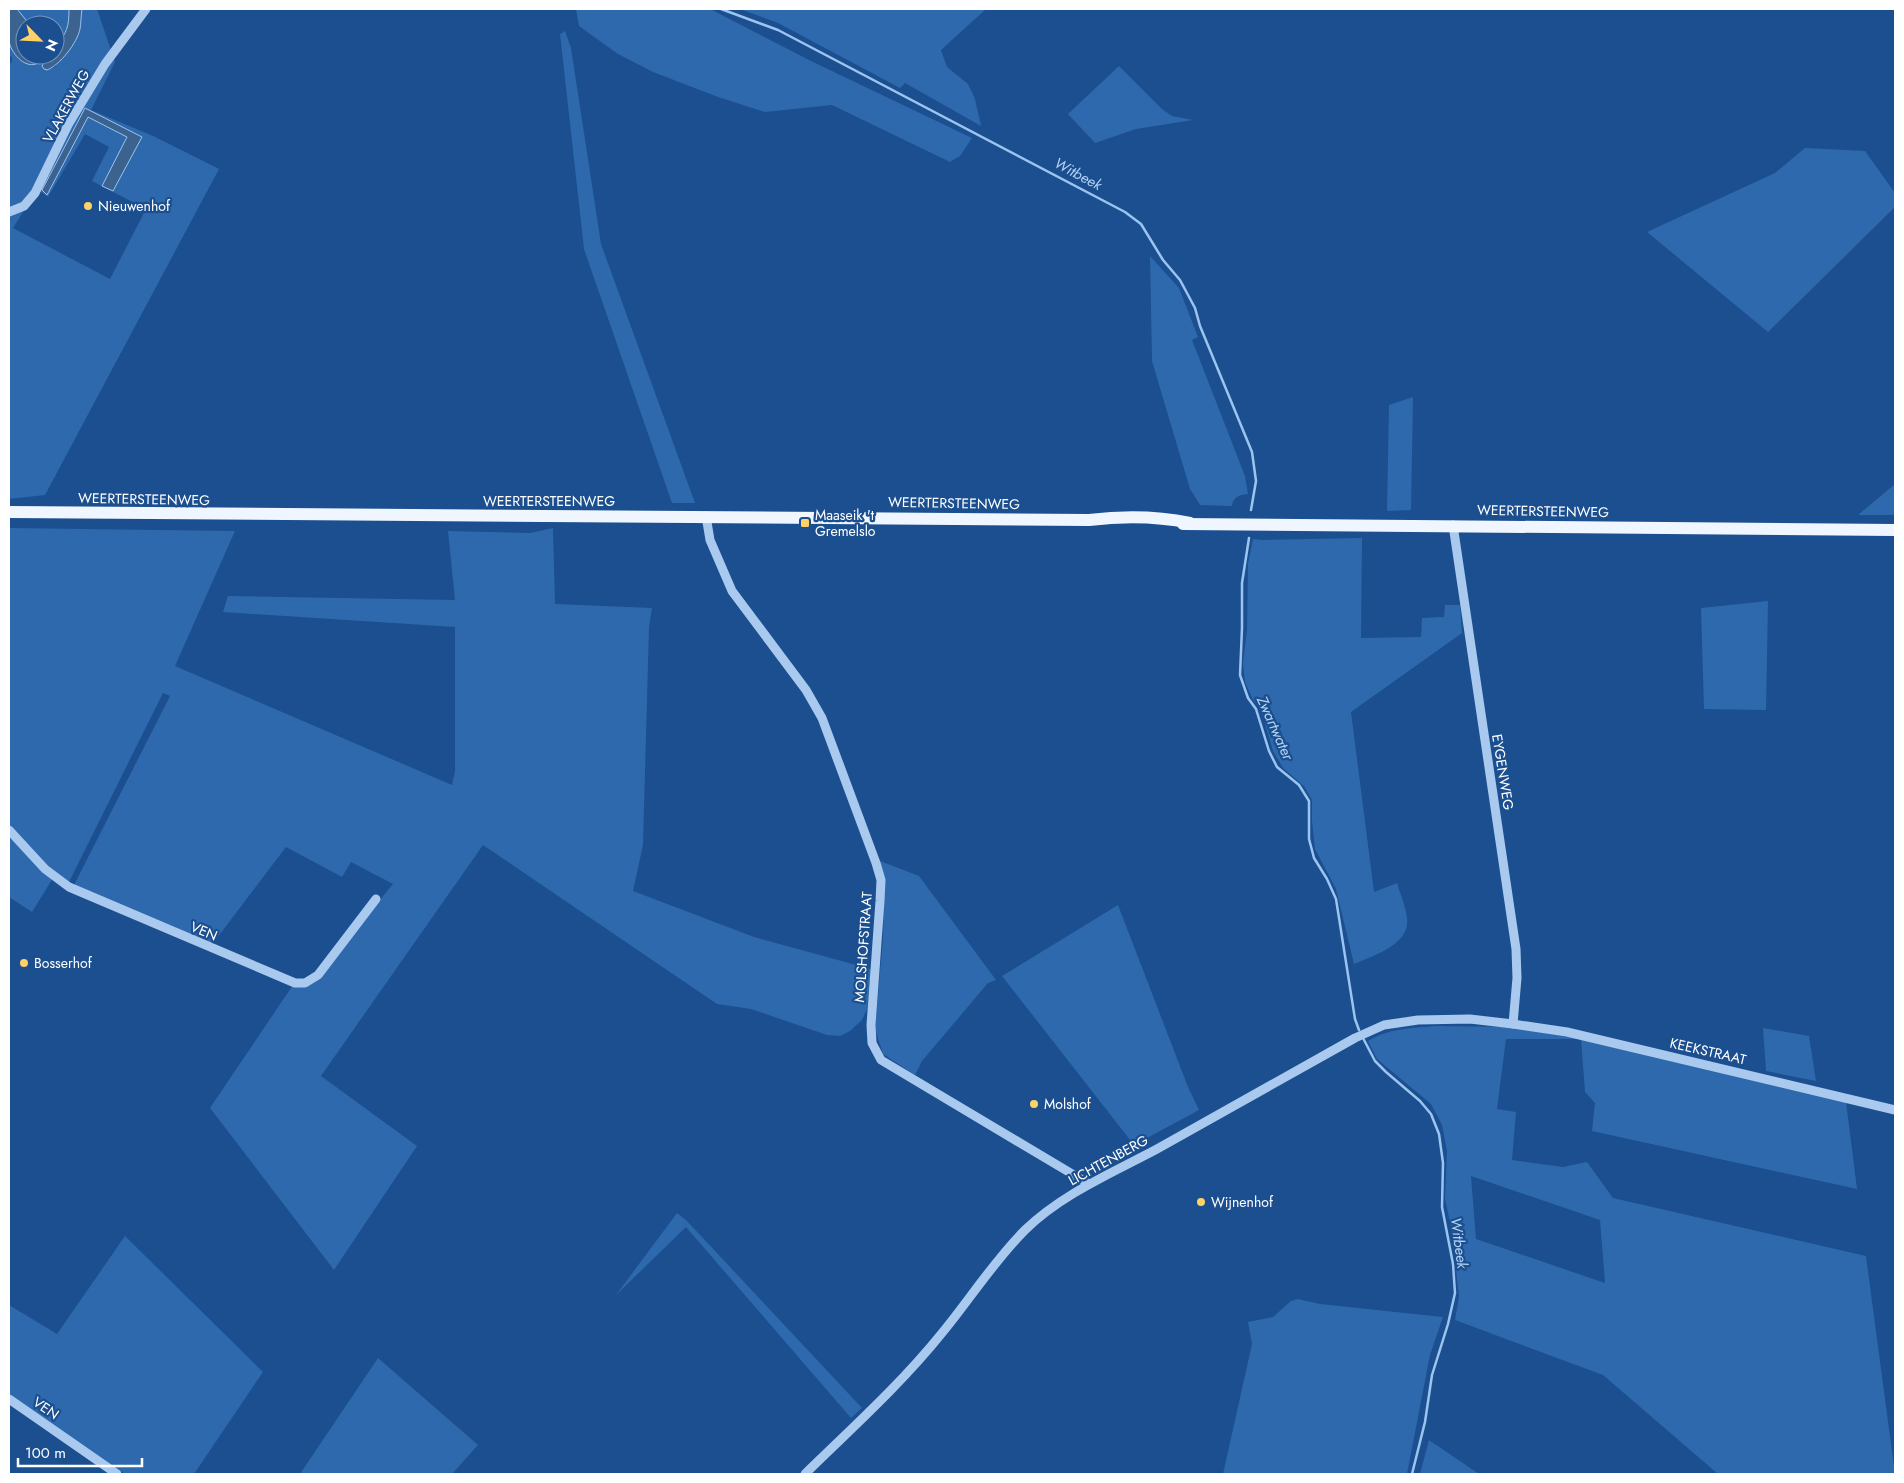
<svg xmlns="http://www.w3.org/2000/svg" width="1904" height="1483" font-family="Jost,sans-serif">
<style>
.green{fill:#2e69ad;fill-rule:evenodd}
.water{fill:#3c6290;stroke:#9cc4f0}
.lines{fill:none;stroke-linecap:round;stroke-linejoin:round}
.stream{stroke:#9cc4f0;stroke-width:2.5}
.minor{stroke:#a9c9ee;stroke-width:9}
.major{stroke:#f0f6ff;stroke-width:12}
.poi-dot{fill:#ffd166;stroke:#1b4f8f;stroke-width:2}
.labels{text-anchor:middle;stroke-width:4.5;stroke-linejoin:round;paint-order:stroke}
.street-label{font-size:14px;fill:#fff;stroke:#1b4f8f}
.poi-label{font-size:14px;fill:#fff;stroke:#1b4f8f;text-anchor:start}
.water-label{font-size:15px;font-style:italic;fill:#b5d3f5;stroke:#1b4f8f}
</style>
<rect width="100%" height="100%" fill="#1b4f8f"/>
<g class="green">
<path d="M17 9H69C69 27 67 33 55 47V25H30Z"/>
<path d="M82 9H97L115 62 91 110 153 136 219 169 45 495 9 499V63L12 62V57L9 56V43L21 61 40 58 41 55H48L44 69 47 70 55 67 80 30ZM85 134 109 147 92 181 146 209 110 279 13 228 57 158 40 191 48 197Z"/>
<path d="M576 9H710L811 61 972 138 960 156 950 162 832 105 765 112 718 97 653 72 618 54 579 26Z"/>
<path d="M740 9H986L941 50 947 67 968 84 975 99 981 126 905 83 900 88 778 23Z"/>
<path d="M565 31 571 48 601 244 695 503H672L584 249 560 34Z"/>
<path d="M1119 66 1162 109 1172 116 1193 120 1136 129 1095 143 1068 114Z"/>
<path d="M1805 148 1865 151 1895 193V207L1768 332 1647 232 1775 173Z"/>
<path d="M1150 256 1179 288 1198 337 1192 340 1245 476 1248 494C1239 495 1233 497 1232 506L1200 505 1190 489 1152 361Z"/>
<path d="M1413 397 1411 510 1387 511 1389 405Z"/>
<path d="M1895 484V513L1894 515H1858Z"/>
<path d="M9 528 235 531 175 666 452 785 455 771V627L223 612 228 596 455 600 448 531 530 533 553 528 555 604 652 608 649 627 643 845 633 891 754 937 871 969 867 1009 862 1020 850 1031 840 1036 827 1035 751 1009 717 1004 483 845 321 1076 417 1146 334 1270 210 1108 293 985H306L375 906 393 884 351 862 342 877 286 847 211 946 73 887 170 696 163 693 68 884 61 879 9 827Z"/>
<path d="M1362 538 1361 638 1421 637 1422 618 1444 617 1445 605H1460L1462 633 1351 712 1374 892 1397 883C1400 894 1406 907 1407 918 1411 944 1373 956 1354 964L1336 889 1315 849 1312 821V800L1304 786 1283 768 1273 751 1261 710 1252 698 1245 682 1243 663 1247 630 1248 564 1253 539 1262 540Z"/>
<path d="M1768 601 1766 710 1704 709 1701 608Z"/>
<path d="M9 833 53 878 32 912 9 897Z"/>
<path d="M880 861 919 876 996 980 988 983 922 1061 915 1075 883 1054 875 1029 883 938 884 889Z"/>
<path d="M1118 905 1188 1087 1199 1110 1134 1145 1002 976Z"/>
<path d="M1437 1026 1512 1027 1581 1039 1846 1102 1857 1189 1592 1131 1595 1103 1585 1092 1581 1039H1506L1497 1109 1516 1112 1512 1160 1563 1167 1587 1162 1613 1198 1866 1256 1895 1474H1718L1603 1375 1455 1320 1459 1297 1452 1233 1445 1198 1447 1151 1442 1125 1431 1104 1377 1059 1368 1041C1389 1028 1413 1028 1437 1026ZM1471 1176 1600 1220 1605 1283 1476 1239Z"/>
<path d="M1763 1028 1809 1036 1816 1081 1766 1071Z"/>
<path d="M677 1213 687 1221 862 1408 851 1418 686 1227 616 1295Z"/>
<path d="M125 1236 263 1372 194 1474H125L9 1395V1305L57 1334Z"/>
<path d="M1298 1299 1320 1304 1443 1317 1430 1355 1407 1474H1223L1252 1344 1248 1322 1273 1317 1291 1301Z"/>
<path d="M378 1358 478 1445 452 1474H300Z"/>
<path d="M1429 1440 1479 1474H1420Z"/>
</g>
<g class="water">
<path d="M9 9H17L30 25H25V55H41L36 64C24 68 11 53 9 41 7 31 9 19 9 9Z"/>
<path d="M69 9H82C81 16 81 23 80 29 77 43 60 65 47 70L44 69 42 66 48 55H55V47C67 33 69 27 69 9Z"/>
<path d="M85 108 142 137 113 191 102 186 127 137 88 117 47 195 42 190Z"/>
</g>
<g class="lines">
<g class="stream">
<path d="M721 9 778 30 1125 212 1141 224 1163 260 1180 280 1195 308 1200 326 1252 452 1256 481 1251 510"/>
<path d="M1249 538 1242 583V628L1240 675 1248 698 1256 709 1269 751 1277 767 1299 785 1309 801V839L1314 858 1327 879 1336 899 1355 1019 1359 1030"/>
<path d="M1363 1038 1375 1061 1386 1072 1420 1101 1431 1114 1439 1134 1443 1163 1442 1207 1453 1264 1455 1293 1448 1324 1432 1375 1425 1422 1412 1474"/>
</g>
<g class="minor">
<path d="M9 212 24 206 35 193 68 125 105 64 146 9"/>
<path d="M706 516 710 540 732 591 806 690 822 718 876 863 881 880 880 901 871 1025 872 1043 881 1060 1089 1184"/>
<path d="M1453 525 1516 949 1517 978 1513 1024"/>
<path d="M9 830 45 869 69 887 295 983H305L318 975 376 899"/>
<path d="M9 1399 117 1474"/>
<path d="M805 1474C852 1428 901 1384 942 1333 970 1299 994 1261 1025 1230 1062 1194 1112 1173 1157 1149 1223 1112 1289 1075 1355 1038L1384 1025 1418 1020 1470 1019 1513 1024 1567 1032 1895 1110"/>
</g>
<g class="major">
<path d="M9 512 1089 520C1123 516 1156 516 1190 523"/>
<path d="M1183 524 1895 530"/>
</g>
</g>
<g class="poi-dot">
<circle cx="88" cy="206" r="5"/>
<rect x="800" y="518" width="10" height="10" rx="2.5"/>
<circle cx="24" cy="963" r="5"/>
<circle cx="1034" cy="1104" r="5"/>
<circle cx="1201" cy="1202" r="5"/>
</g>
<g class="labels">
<g class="street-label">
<text transform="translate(66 106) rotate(-61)" y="5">VLAKERWEG</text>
<text transform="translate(144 499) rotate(1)" y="5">WEERTERSTEENWEG</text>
<text x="549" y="506">WEERTERSTEENWEG</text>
<text transform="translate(954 503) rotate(1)" y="5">WEERTERSTEENWEG</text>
<text transform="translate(1543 511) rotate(1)" y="5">WEERTERSTEENWEG</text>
<text transform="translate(1503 772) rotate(81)" y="5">EYGENWEG</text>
<text transform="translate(204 931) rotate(23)" y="5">VEN</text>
<text transform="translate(863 947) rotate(-86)" y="5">MOLSHOFSTRAAT</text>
<text transform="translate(1708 1051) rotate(13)" y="5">KEEKSTRAAT</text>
<text transform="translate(1108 1160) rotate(-29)" y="5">LICHTENBERG</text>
<text transform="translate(46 1408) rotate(35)" y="5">VEN</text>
</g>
<g class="poi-label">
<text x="98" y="211">Nieuwenhof</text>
<text x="815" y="520">Maaseik 't<tspan x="815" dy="16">Gremelslo</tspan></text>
<text x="34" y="968">Bosserhof</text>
<text x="1044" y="1109">Molshof</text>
<text x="1211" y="1207">Wijnenhof</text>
</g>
<g class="water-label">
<text transform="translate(1078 174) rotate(28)" y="5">Witbeek</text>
<text transform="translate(1275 728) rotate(66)" y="5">Zwartwater</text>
<text transform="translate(1459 1243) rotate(82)" y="5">Witbeek</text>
</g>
</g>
<rect width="1904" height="1483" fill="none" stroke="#ffffff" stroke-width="20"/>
<g transform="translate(40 40) rotate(114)"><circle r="24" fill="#1b4f8f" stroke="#7695bc"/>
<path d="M0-4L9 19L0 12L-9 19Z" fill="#ffd166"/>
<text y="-8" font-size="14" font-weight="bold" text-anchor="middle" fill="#ffffff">N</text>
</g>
<path d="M18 1458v8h124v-8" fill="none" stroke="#ffffff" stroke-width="2.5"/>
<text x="25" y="1458" font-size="15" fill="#ffffff" stroke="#1b4f8f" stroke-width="4" paint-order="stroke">100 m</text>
</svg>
